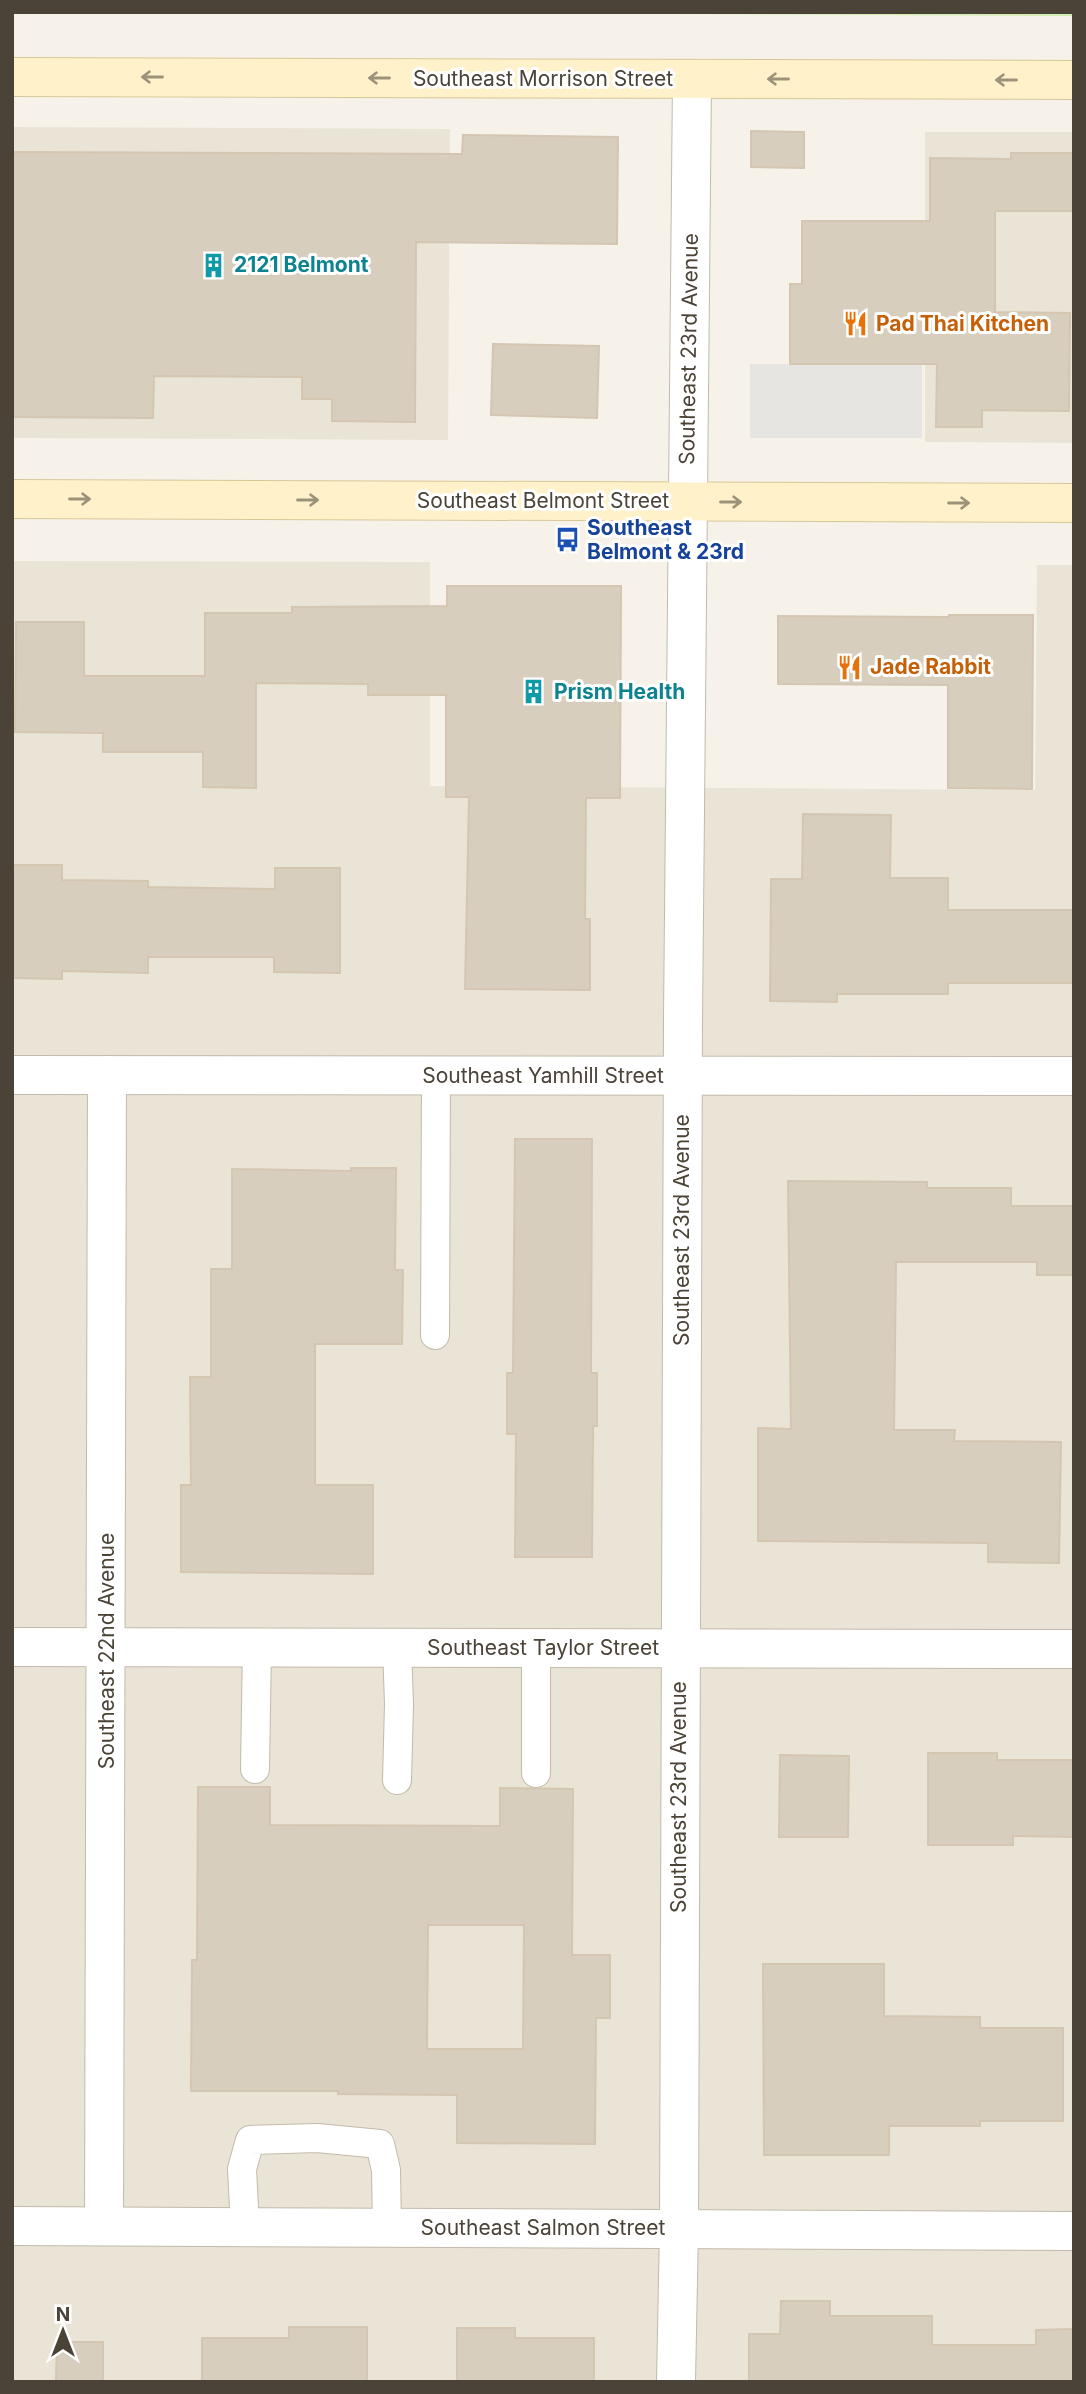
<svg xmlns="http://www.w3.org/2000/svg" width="1086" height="2394" font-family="Inter,sans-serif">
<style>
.residential{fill:#eae4d7}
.green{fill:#d2ecb0}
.parking{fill:#e7e5e1}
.building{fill:#d8cebe;stroke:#d4c6b1;stroke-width:2;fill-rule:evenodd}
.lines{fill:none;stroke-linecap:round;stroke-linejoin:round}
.lane-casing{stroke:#c2baab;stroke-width:30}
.street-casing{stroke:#c2baab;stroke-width:40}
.secondary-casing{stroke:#d9c797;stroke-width:40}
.lane{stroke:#fff;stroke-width:28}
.street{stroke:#fff;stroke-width:38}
.secondary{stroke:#fff2cb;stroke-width:38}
.oneway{stroke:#9c927a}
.labels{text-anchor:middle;stroke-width:6;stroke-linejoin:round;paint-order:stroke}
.street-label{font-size:21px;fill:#4b4337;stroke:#fff}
.culture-label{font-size:21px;font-weight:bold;fill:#0d838f;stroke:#fff;text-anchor:start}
.food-label{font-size:21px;font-weight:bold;fill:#c56008;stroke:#fff;text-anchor:start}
.transit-label{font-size:21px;font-weight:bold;fill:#164399;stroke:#fff;text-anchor:start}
</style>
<rect width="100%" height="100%" fill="#f6f2ea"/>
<g class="residential">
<path d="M12 127 450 129 448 440 12 438Z"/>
<path d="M925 132H1074V443L925 442Z"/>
<path d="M12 561 430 562V786L1035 790 1037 565H1074V2382H12Z"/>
</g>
<path class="green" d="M218 12H1074V16Z"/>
<rect class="parking" x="750" y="364" width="172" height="74"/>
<g class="building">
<path d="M751 131 804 132V168L751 167Z"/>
<path d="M463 135 618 137 617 244 416 242 415 422 332 421V399H302V377L154 376 153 418 12 417V152L462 154Z"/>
<path d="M1011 153H1073V211H995V312L1070 313 1069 411 982 410V427H936L937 364H790V284H802V221H930V158L1011 159Z"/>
<path d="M493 344 599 346 597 418 491 415Z"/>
<path d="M447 586H621L620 798H586L585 919H590V990L465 989 469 797H446V695H368V684L256 683V788L203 787V752H103V733L15 732 16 622H84V676H205V613H292V607L447 606Z"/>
<path d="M949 615H1033L1032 789 948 788V685L778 684V616L949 617Z"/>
<path d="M803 814 891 815 890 878H948V910H1074V983H948V994H837V1002L770 1001 771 879H802Z"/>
<path d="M12 865H62V880L148 881V887L275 889V868H340V973L274 972V957H148V973L62 971V979L12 978Z"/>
<path d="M515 1139H592L591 1373H597V1426H593L592 1557H515L516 1434H507V1373H513Z"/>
<path d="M351 1168H396L395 1270H403L402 1344H315V1485H373V1574L181 1572V1485H191L190 1377H211V1269H232V1169L351 1171Z"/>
<path d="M788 1181 927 1182V1188H1011V1206H1074V1275H1037V1262H896L894 1430H955L954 1441 1061 1442 1059 1563 988 1562V1543L758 1541V1428L791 1429Z"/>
<path d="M928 1753H997V1760H1074V1837L1013 1836V1845H928Z"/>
<path d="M780 1755 849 1756 848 1837H779Z"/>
<path d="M198 1787H270V1825L500 1826V1788L573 1789 572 1955H610V2018H596L595 2144 457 2143V2095L338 2094V2091H191L192 1960H197ZM428 1925H524L523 2049H427Z"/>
<path d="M763 1964H884V2016L980 2017V2028H1063V2121H980V2126H889V2155H764Z"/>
<path d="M781 2301H830V2316H932V2345H1036V2330L1074 2329V2382H749V2334H780Z"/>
<path d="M289 2327H367V2382H202V2338H289Z"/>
<path d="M457 2328H515V2338H594V2382H457Z"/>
<path d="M57 2342H103V2382H56Z"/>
</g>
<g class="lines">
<defs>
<g id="lane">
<path d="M435 1335 436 1076"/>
<path d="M397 1647 399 1704 397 1780"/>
<path d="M536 1647V1773"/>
<path d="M255 1769 257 1647"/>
<path d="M245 2227 242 2169 250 2140 317 2138 380 2144 386 2170 387 2227"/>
</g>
<g id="street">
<path d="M12 1075 1074 1076"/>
<path d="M12 1647 1074 1649"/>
<path d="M12 2226 1074 2231"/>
<path d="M104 2226 107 1075"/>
<path d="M676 2382 679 2229 683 1019 692 79"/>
</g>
<g id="secondary">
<path d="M12 77 1074 80"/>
<path d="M12 499 1074 503"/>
</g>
</defs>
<use href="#lane" class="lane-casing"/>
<use href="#street" class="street-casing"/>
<use href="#secondary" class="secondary-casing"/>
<use href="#lane" class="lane"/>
<use href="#street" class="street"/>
<use href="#secondary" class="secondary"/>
</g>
<defs><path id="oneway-shaft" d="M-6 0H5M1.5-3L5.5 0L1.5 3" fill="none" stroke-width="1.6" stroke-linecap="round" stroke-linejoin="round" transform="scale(1.75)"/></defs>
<g class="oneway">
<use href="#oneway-shaft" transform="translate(152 77) rotate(-180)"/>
<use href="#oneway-shaft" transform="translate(379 78) rotate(-180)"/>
<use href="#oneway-shaft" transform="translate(778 79) rotate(-180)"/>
<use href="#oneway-shaft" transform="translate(1006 80) rotate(-180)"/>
<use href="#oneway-shaft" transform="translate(80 499)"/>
<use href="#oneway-shaft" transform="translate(308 500)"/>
<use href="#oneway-shaft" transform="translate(731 502)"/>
<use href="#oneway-shaft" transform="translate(959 503)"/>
</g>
<defs>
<symbol id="building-bare" viewBox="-9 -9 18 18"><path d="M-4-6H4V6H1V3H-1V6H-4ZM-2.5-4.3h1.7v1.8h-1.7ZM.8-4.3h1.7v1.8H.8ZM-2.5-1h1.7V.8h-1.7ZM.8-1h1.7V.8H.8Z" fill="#0f9aa8" stroke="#fff" stroke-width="2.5" paint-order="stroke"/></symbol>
<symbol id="restaurant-bare" viewBox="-9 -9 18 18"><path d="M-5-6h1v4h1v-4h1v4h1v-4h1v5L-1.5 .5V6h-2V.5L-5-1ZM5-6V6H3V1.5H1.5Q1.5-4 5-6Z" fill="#e8710a" stroke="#fff" stroke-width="2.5" paint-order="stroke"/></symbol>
<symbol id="bus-bare" viewBox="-9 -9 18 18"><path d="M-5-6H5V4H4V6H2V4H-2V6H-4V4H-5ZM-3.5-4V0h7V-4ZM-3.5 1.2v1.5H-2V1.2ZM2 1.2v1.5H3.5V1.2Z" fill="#1a4fb4" stroke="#fff" stroke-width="2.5" paint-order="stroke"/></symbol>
</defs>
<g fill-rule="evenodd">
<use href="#building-bare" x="196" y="248" width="35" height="35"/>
<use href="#restaurant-bare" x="838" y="306" width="35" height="35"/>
<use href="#bus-bare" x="550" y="522" width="35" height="35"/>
<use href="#restaurant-bare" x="832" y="650" width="35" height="35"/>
<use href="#building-bare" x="516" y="674" width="35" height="35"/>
</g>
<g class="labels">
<g class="street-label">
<text x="543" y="86">Southeast Morrison Street</text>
<text transform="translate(689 349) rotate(-89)" y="7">Southeast 23rd Avenue</text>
<text x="543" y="508">Southeast Belmont Street</text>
<text x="543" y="1083">Southeast Yamhill Street</text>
<text transform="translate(682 1230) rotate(-90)" y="7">Southeast 23rd Avenue</text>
<text x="543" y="1655">Southeast Taylor Street</text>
<text transform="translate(107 1651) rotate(-90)" y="7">Southeast 22nd Avenue</text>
<text transform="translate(679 1797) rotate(-90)" y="7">Southeast 23rd Avenue</text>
<text x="543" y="2235">Southeast Salmon Street</text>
</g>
<g class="culture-label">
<text x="234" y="272">2121 Belmont</text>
<text x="554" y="699">Prism Health</text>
</g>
<g class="food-label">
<text x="876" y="331">Pad Thai Kitchen</text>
<text x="870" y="674">Jade Rabbit</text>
</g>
<g class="transit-label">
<text x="587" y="535">Southeast<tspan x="587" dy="24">Belmont &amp; 23rd</tspan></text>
</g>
</g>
<rect width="1086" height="2394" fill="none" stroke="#4b4337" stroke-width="28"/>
<g transform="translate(63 2331)" stroke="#ffffff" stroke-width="5" paint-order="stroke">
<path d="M0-5L12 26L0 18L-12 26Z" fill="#4b4337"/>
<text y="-10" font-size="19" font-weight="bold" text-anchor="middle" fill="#4b4337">N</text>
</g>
</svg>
